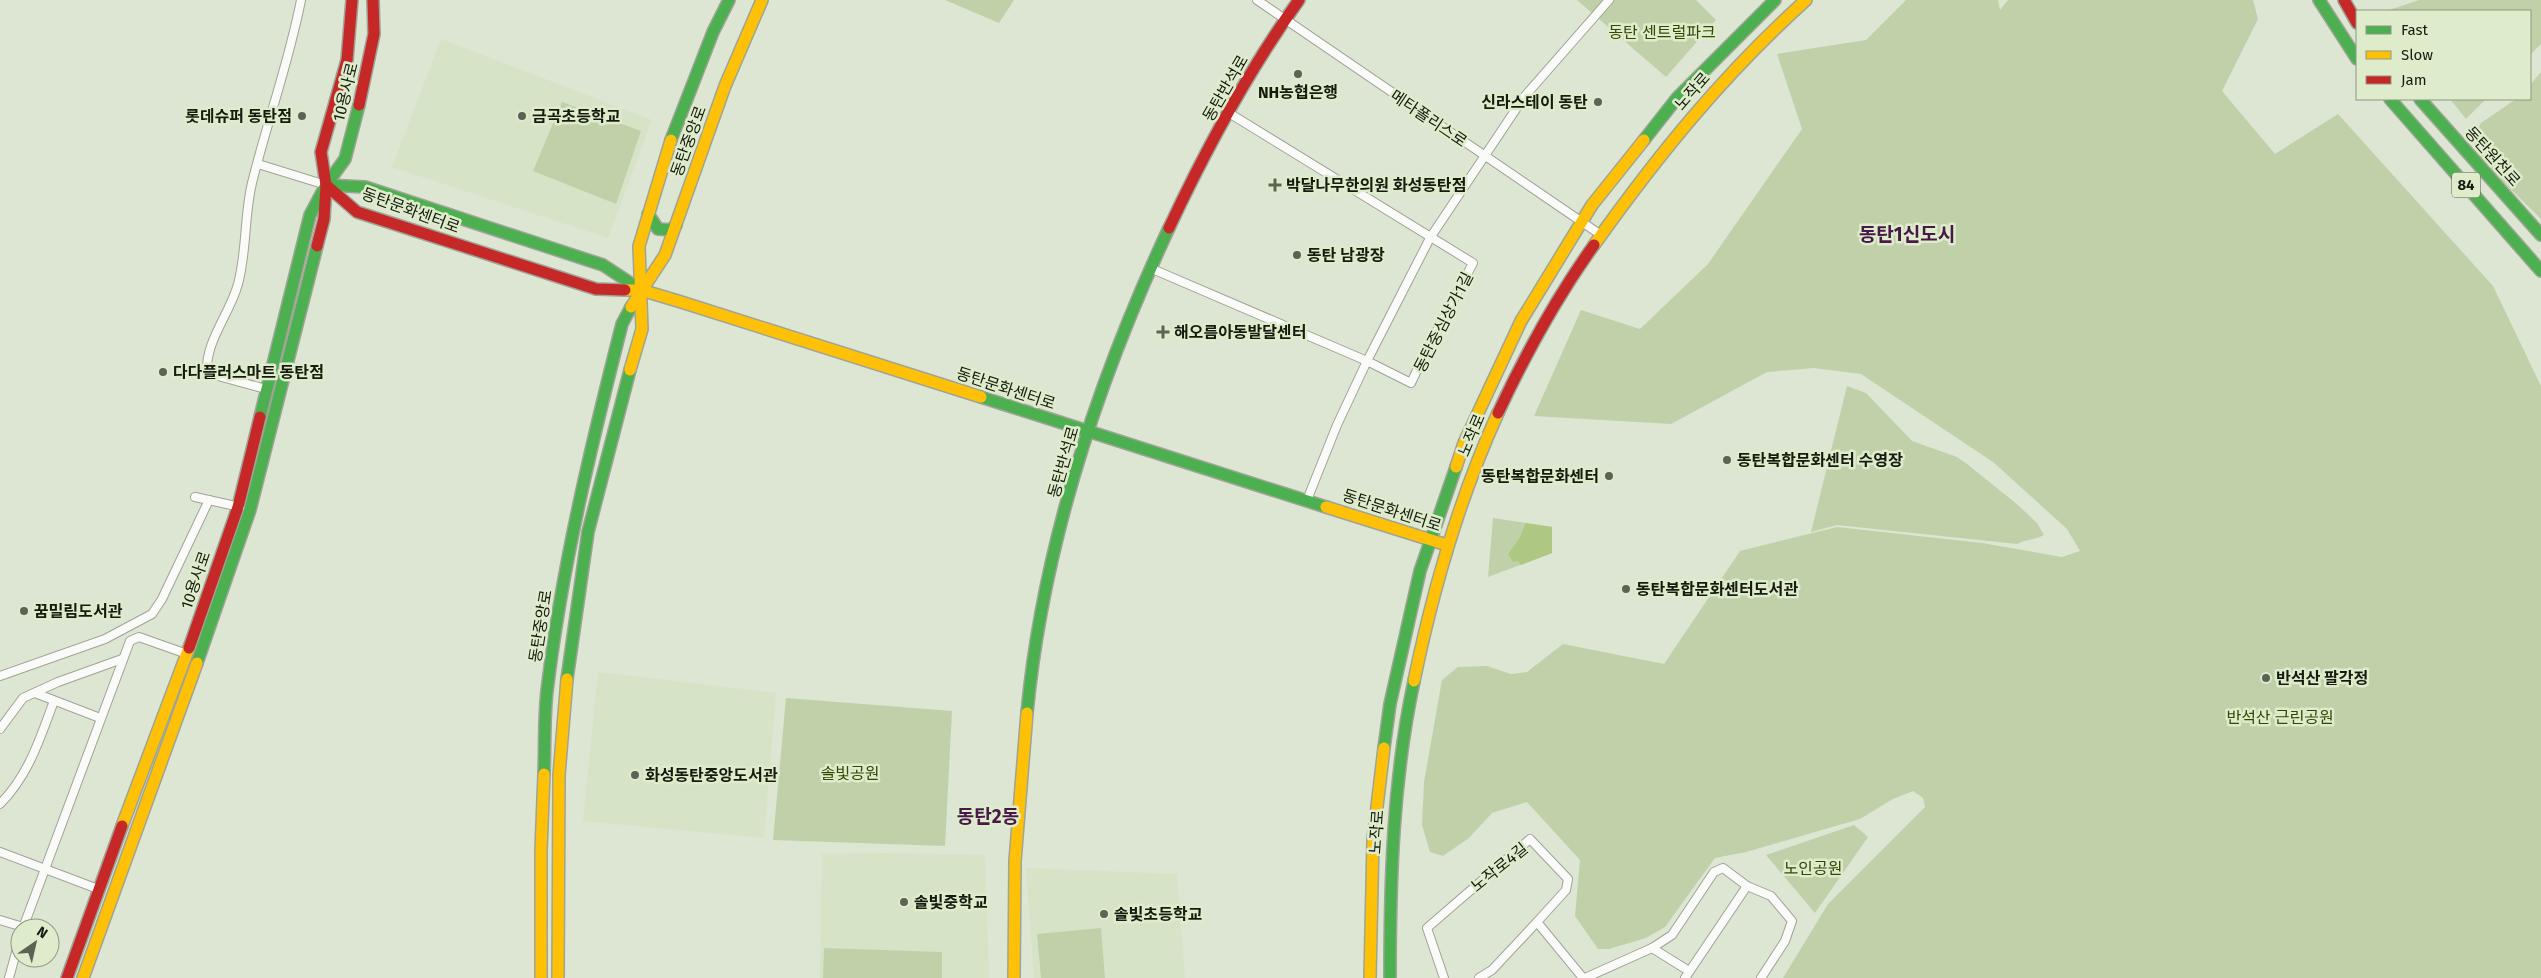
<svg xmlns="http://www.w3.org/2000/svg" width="2541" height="978" font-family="'Fira Sans','Noto Sans KR',sans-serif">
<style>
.built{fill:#d7e3c6}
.green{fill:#c0d1aa}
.water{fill:#aec883}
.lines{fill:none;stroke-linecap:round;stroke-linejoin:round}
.street-casing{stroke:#9ea496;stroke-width:10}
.fast-casing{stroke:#9ea496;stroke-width:14}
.slow-casing{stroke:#9ea496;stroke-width:14}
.jam-casing{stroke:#9ea496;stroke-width:14}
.street{stroke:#fafbf8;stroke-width:8}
.fast{stroke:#4caf50;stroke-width:11}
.slow{stroke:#ffc107;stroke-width:11}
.jam{stroke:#c62828;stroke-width:11}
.poi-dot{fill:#5c6254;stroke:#deeccc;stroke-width:2}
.labels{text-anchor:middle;stroke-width:5;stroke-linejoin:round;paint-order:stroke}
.shield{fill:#deeccc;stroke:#525a48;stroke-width:1}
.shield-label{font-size:15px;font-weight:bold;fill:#161b0f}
.park-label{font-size:16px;fill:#334802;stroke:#deeccc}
.street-label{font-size:16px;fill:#161b0f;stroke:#deeccc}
.poi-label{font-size:16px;font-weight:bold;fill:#161b0f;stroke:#deeccc;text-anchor:start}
.quarter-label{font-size:19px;font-weight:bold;fill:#481849;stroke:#deeccc}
</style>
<rect width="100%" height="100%" fill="#dde5d3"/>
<g class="built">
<path d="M441 39 652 120 608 238 392 167Z"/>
<path d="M598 672 776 693 764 838 583 821Z"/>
<path d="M885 853 985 855 989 978H820L822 854Z"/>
<path d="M1026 868 1177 874 1185 978H1034Z"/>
</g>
<g class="green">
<path d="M945 0H1014L999 23Z"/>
<path d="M1577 0H1696L1716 20 1666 77Z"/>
<path d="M1906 0H1998L2000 10 2008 0H2253L2258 19 2222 91 2275 154 2338 114 2493 286 2541 386V978H1783L1828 904 1925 807 1923 798 1913 791 1893 799 1860 819 1746 852 1715 858 1665 927 1646 938 1609 949H1598L1575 916 1580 860 1527 802 1492 813 1469 838 1443 856 1430 852 1422 825 1424 782 1442 680 1458 667 1487 666 1511 674 1527 672 1563 644 1664 664 1740 551 1837 527 1982 543 2062 557 2080 551 2067 529 1993 462 1861 374 1814 368 1767 372 1671 424 1534 416 1581 310 1640 329 1708 264 1802 129 1777 54 1866 40Z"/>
<path d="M2419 0H2541V44L2530 55V11H2386Z"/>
<path d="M2541 72V219L2476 155 2472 137 2481 123 2516 99H2530V85Z"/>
<path d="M2450 99H2486L2466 119Z"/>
<path d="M562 102 641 131 616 204 533 171Z"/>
<path d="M1847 386 1866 393 1912 441 1957 457 1967 464 2018 505 2037 523 2044 535C2035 540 2027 539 2017 544L1837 525 1811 532Z"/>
<path d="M1493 518 1552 527V553L1488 577Z"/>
<path d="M786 698 952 711 945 846 773 840Z"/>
<path d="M1854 825 1868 837 1815 913 1766 855Z"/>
<path d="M1101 928 1105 978H1041L1037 934Z"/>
<path d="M824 948 942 952V978H823Z"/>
</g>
<path class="water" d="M1526 523 1552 527V553L1521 565 1518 561 1513 562 1508 554 1520 537Z"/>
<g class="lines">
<defs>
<g id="street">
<path d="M1257 0 1601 235"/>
<path d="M258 164 326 185"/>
<path d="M1150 268 1367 361 1411 383 1427 349 1473 263 1229 113"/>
<path d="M266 389 207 373C205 341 230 314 238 284 247 251 244 216 252 183 267 122 289 62 301 0"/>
<path d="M195 497 240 507"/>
<path d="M1307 500 1337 425 1367 361 1430 238 1524 97 1609 0"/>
<path d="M0 676 105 639 152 614 162 599 209 500"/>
<path d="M35 693 100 718"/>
<path d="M0 729 23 698 58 682 122 659"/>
<path d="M0 804C29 775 40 738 54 701"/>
<path d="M0 852 98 889"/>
<path d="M0 920 23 927"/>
<path d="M23 928 130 641 139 637 187 654"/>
<path d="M1652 948 1689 971"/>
<path d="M9 978 20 938"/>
<path d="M1444 978 1427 928 1530 839 1568 879 1566 890 1537 922 1583 978"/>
<path d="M1479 978 1492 970 1537 922"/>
<path d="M1585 978 1652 948 1672 935 1714 872 1723 868 1747 886 1771 896 1792 921 1785 941 1761 978"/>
<path d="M1685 978 1747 886"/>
</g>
<g id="fast">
<path d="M2319 0 2357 59"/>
<path d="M2390 99 2541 271"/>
<path d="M2420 99 2541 235"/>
<path d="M671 140 713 32 729 0"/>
<path d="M1644 140 1677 98 1775 0"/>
<path d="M326 185 365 187 603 265 641 290"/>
<path d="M648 214 658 229 671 230 676 225"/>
<path d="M981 397 1326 507"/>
<path d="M260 417 310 215 326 185 345 159 359 105"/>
<path d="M197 663 250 510 317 246"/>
<path d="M567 679 588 532 630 370"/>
<path d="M1027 713C1043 545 1098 380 1169 228"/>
<path d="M1384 748 1390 704 1420 571 1456 467"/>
<path d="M544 774C545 747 544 718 547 691 562 566 591 446 622 324L631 307"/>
<path d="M1390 978C1390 878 1393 779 1414 681"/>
</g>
<g id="slow">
<path d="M1594 245C1658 155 1723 75 1806 0"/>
<path d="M625 290H641L678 301 981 397"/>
<path d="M631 307 665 255 725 86 762 0"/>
<path d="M630 370 642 329 639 246 671 140"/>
<path d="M1456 467 1464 443 1521 321 1592 205 1644 140"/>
<path d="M1326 507 1447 545"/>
<path d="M1414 681C1433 589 1459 499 1498 413"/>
<path d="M122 826 189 648"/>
<path d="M83 978 197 663"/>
<path d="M541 978V850L544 774"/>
<path d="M558 978 559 775 567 679"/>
<path d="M1014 978 1015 861 1027 713"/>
<path d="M1370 978 1373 840 1384 748"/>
</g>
<g id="jam">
<path d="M2344 0 2357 23"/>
<path d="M359 105 374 34 373 0"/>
<path d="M326 185 357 212 596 289 625 290"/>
<path d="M1169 228C1206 149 1248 71 1299 0"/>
<path d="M317 246 324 219 326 185 321 152 347 60 352 0"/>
<path d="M1498 413C1525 355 1556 298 1594 245"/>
<path d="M189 648 238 507 260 417"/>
<path d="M67 978 122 826"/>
</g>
</defs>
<use href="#street" class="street-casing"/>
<use href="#fast" class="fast-casing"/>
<use href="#slow" class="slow-casing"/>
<use href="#jam" class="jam-casing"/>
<use href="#street" class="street"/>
<use href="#fast" class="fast"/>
<use href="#slow" class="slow"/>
<use href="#jam" class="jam"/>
</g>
<g class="poi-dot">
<circle cx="1298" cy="74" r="5"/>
<circle cx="1598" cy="102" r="5"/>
<circle cx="302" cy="116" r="5"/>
<circle cx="522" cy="116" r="5"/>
<path d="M1272.5 177.5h5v5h5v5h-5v5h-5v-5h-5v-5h5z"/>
<circle cx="1297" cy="255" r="5"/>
<path d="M1160.5 324.5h5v5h5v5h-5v5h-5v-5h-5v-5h5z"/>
<circle cx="163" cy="372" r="5"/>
<circle cx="1727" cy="460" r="5"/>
<circle cx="1609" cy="476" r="5"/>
<circle cx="1626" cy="589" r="5"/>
<circle cx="24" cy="611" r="5"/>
<circle cx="2266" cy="678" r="5"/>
<circle cx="635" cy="775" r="5"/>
<circle cx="904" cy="902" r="5"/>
<circle cx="1104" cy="914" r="5"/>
</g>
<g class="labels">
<rect class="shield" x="2452" y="172.5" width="28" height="25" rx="4"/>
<g class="shield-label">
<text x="2466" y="190">84</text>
</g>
<g class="park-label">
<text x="1662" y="38">동탄 센트럴파크</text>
<text x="2280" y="723">반석산 근린공원</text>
<text x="850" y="779">솔빛공원</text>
<text x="1813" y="874">노인공원</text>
</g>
<g class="street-label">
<text transform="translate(1225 88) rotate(-60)" y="6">동탄반석로</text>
<text transform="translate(1692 91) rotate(-49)" y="6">노작로</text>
<text transform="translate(345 92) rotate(-76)" y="6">10용사로</text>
<text transform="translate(1429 118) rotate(34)" y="6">메타폴리스로</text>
<text transform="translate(688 141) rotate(-70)" y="6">동탄중앙로</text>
<text transform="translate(2493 156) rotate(48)" y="6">동탄원천로</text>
<text transform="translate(411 210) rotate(20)" y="6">동탄문화센터로</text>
<text transform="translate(1443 322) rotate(-63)" y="6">동탄중심상가1길</text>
<text transform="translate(1006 388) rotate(18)" y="6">동탄문화센터로</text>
<text transform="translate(1471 435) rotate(-67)" y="6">노작로</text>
<text transform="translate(1063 462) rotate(-74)" y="6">동탄반석로</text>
<text transform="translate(1392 510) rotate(18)" y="6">동탄문화센터로</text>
<text transform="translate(195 580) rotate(-71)" y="6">10용사로</text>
<text transform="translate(540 626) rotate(-81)" y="6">동탄중앙로</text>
<text transform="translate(1376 832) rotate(-86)" y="6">노작로</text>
<text transform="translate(1499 867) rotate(-39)" y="6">노작로4길</text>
</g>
<g class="poi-label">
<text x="1298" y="98" text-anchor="middle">NH농협은행</text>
<text x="1588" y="108" text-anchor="end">신라스테이 동탄</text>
<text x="292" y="122" text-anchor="end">롯데슈퍼 동탄점</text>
<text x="532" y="122">금곡초등학교</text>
<text x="1286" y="191">박달나무한의원 화성동탄점</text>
<text x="1307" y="261">동탄 남광장</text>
<text x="1174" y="338">해오름아동발달센터</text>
<text x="173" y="378">다다플러스마트 동탄점</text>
<text x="1737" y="466">동탄복합문화센터 수영장</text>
<text x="1599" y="482" text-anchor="end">동탄복합문화센터</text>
<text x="1636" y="595">동탄복합문화센터도서관</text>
<text x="34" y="617">꿈밀림도서관</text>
<text x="2276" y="684">반석산 팔각정</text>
<text x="645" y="781">화성동탄중앙도서관</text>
<text x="914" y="908">솔빛중학교</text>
<text x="1114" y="920">솔빛초등학교</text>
</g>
<g class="quarter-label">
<text x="1907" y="241">동탄1신도시</text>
<text x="988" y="823">동탄2동</text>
</g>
</g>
<rect x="2356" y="10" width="175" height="90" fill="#deeccc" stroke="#8e9880"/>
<rect x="2366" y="26" width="25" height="8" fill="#4caf50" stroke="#8e9880"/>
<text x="2401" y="35" font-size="15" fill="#161b0f">Fast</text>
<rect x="2366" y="51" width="25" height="8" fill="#ffc107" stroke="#8e9880"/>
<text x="2401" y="60" font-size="15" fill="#161b0f">Slow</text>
<rect x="2366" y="76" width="25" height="8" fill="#c62828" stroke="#8e9880"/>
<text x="2401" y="85" font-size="15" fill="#161b0f">Jam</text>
<g transform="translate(35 943) rotate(34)"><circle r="24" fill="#deeccc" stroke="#8e9880"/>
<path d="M0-4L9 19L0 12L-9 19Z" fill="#5c6254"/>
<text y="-8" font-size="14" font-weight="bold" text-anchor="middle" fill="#161b0f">N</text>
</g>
</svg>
